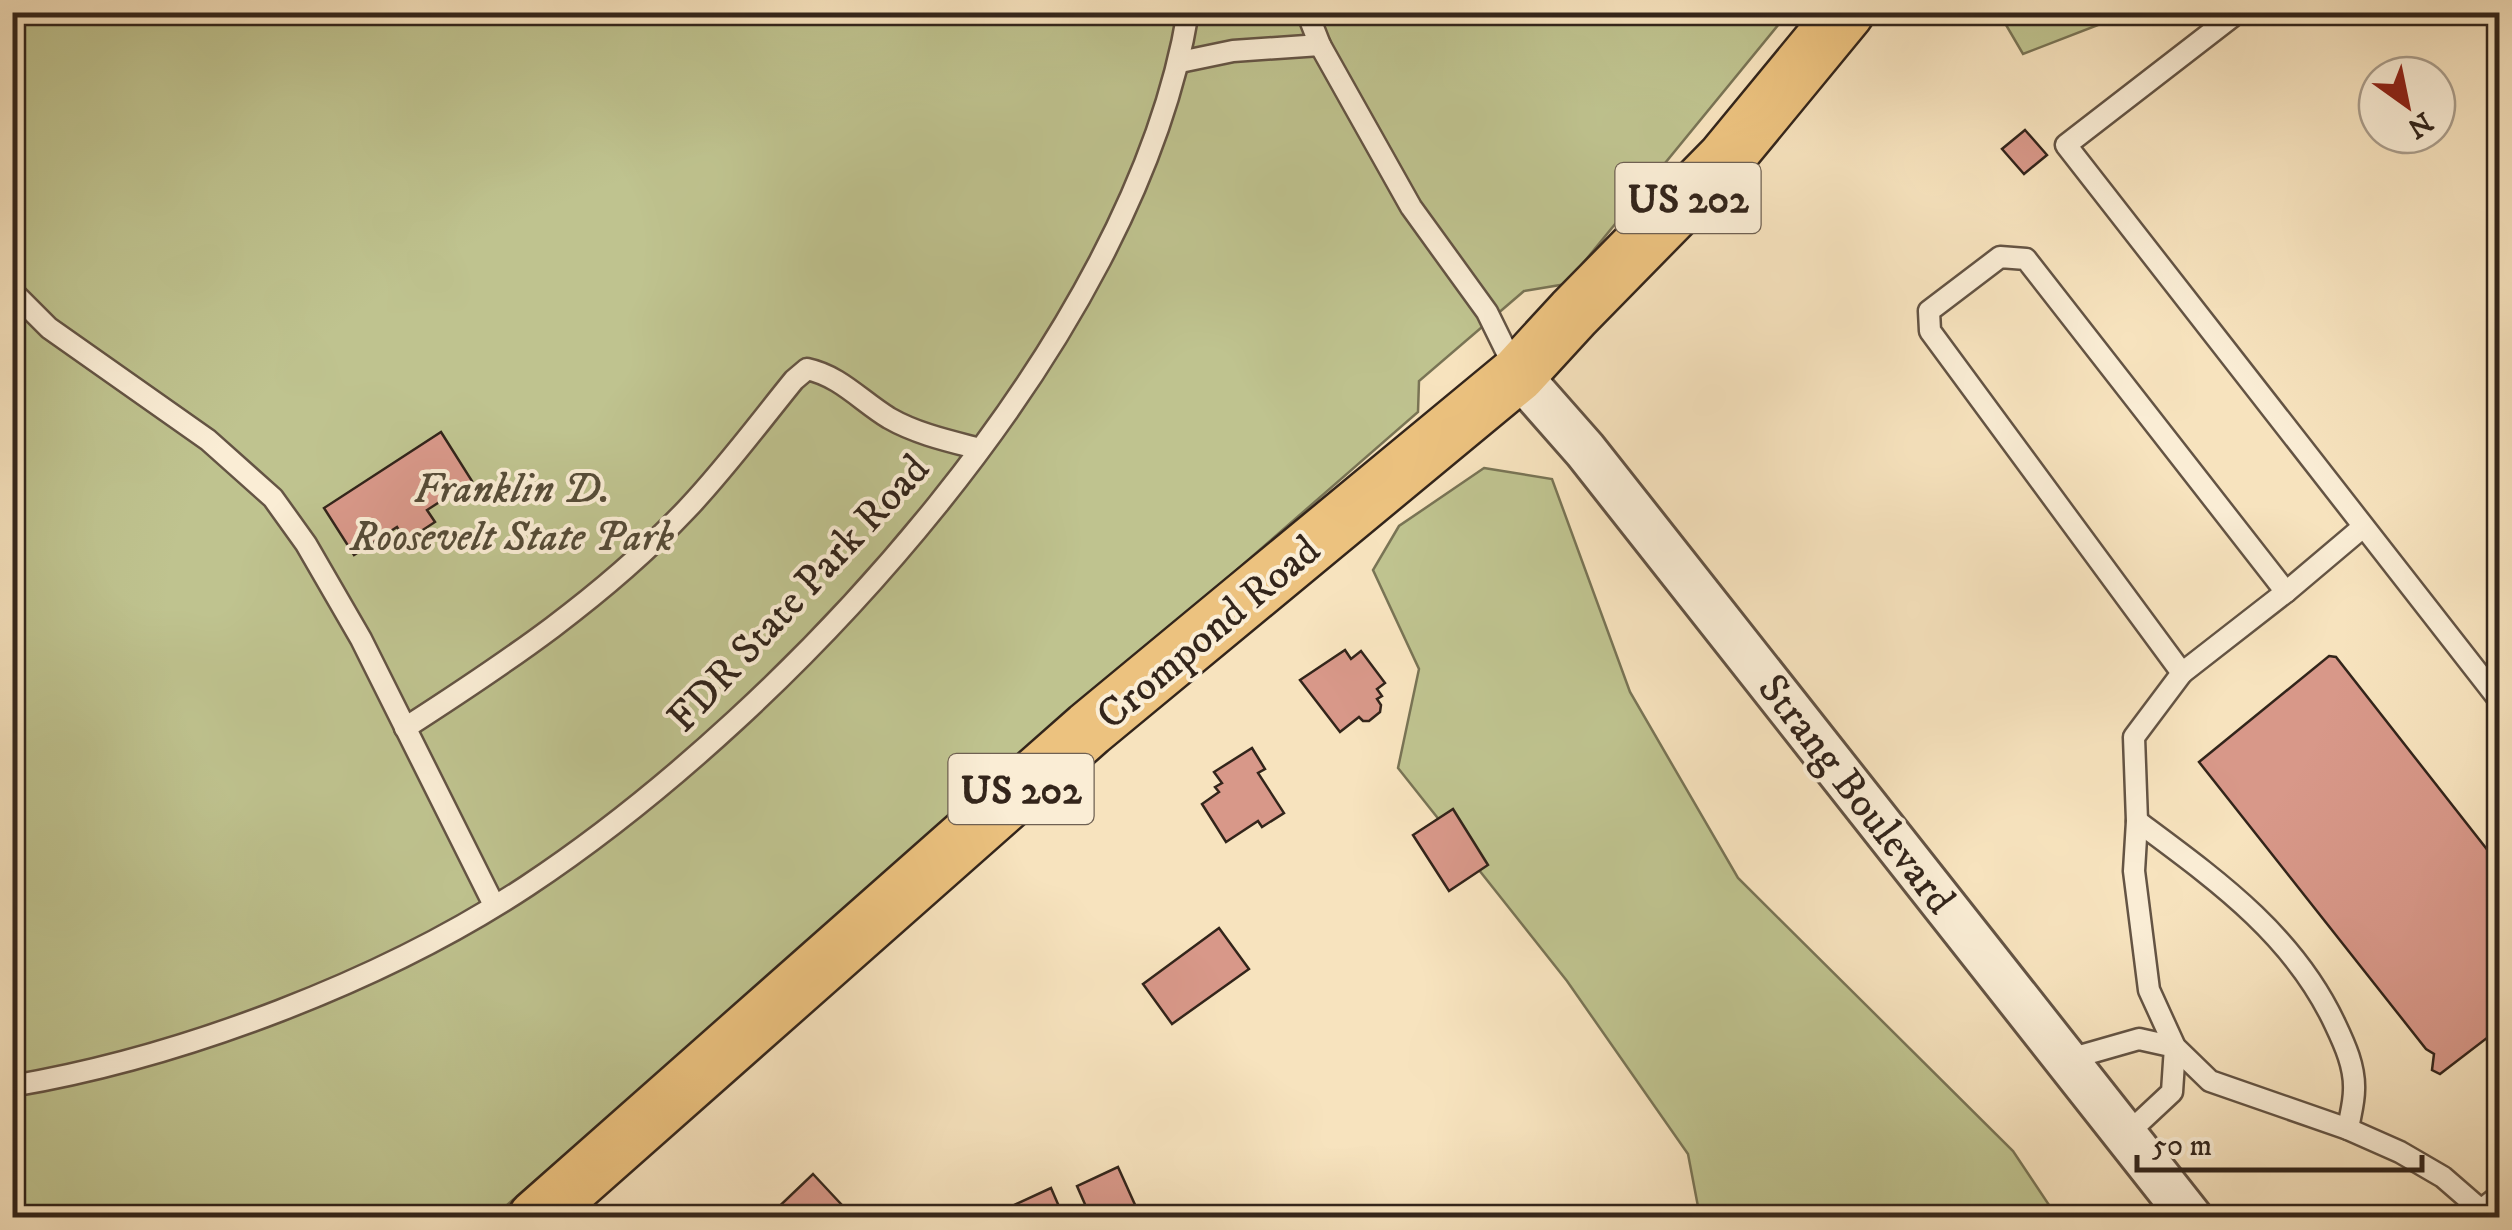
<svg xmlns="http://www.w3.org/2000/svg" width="2512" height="1230" font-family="'IM FELL DW Pica',serif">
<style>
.green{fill:#bfc38f;stroke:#797455;stroke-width:2.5}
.building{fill:#d89889;stroke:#33251b;stroke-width:2.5}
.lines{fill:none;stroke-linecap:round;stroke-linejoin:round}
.lane-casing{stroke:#645444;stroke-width:25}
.street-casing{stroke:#645444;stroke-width:48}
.highway-casing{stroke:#33251b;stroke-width:60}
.lane{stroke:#faedd5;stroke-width:20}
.street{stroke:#faedd5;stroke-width:42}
.highway{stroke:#ecc27f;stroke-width:55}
.labels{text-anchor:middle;stroke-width:8;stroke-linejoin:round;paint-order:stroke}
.shield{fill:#faedd5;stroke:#6f6153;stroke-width:2.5}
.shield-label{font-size:40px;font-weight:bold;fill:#33251b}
.park-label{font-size:42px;font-style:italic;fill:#564c38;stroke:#faedd5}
.street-label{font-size:42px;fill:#33251b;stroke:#faedd5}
</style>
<rect width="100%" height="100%" fill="#f7e3be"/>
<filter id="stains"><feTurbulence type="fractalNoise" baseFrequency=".002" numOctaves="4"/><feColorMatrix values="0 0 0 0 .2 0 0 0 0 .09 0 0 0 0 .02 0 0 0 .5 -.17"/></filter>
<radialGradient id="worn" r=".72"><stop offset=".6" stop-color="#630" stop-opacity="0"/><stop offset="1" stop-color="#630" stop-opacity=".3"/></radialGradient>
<g class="green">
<path d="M12 13H1788L1566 284 1524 291 1419 381 1418 412 492 1218 13 1217Z"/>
<path d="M1999 13H2129L2023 54Z"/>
<path d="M1484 468 1552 479 1630 692 1738 878 2013 1151 2057 1217H1700L1688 1154 1567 981 1398 768 1419 669 1373 570 1399 526Z"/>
</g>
<g class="building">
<path d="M2025 130 2047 155 2024 174 2002 149Z"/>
<path d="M441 432 472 481 427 510 435 522 406 541 397 527 354 555 324 508Z"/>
<path d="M1345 650 1351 659 1361 651 1385 683 1377 689 1382 696 1377 699 1381 705 1380 712 1369 721H1363L1359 717 1340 732 1300 680Z"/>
<path d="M2329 656 2336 657 2500 866V1028L2440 1074 2432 1070 2434 1054 2426 1049 2199 762Z"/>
<path d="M1252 748 1265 769 1258 773 1284 813 1262 827 1258 821 1226 842 1202 804 1219 792 1215 787 1222 783 1214 772Z"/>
<path d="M1453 809 1488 865 1449 891 1413 835Z"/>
<path d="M1219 928 1249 969 1172 1024 1143 984Z"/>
<path d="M1118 1167 1136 1207 1113 1218H1091L1077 1186Z"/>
<path d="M813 1174 854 1218H767Z"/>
<path d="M1051 1188 1064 1218H1009L1018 1214 1014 1205Z"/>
</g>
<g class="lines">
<defs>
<g id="lane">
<path d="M1307 12 1320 45 1411 207 1487 312 1517 373"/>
<path d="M2238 12 2066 145 2500 701"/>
<path d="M1180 62 1233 51 1320 45"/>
<path d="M12 291 49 328 208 440 273 498 306 544 361 639 494 905"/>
<path d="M2286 592 2026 259 2000 257 1929 311 1930 331 2182 673 2134 737 2137 821 2134 871 2149 990 2175 1047 2210 1081 2348 1129 2400 1152 2443 1177 2481 1210 2500 1195"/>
<path d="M2182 673 2286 592 2363 527"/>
<path d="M405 728C506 663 604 597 687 509 725 469 759 423 794 380L807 369C840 376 861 401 889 418 917 434 949 441 980 449"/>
<path d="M2137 821C2215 879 2293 934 2335 1024 2345 1045 2355 1067 2354 1090 2354 1103 2350 1116 2348 1129"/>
<path d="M2069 1059 2139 1039 2175 1047 2172 1092 2127 1134"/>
<path d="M12 1086C183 1057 383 981 527 886 794 709 1135 337 1188 12"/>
</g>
<path id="street" d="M1518 374 1585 450 2191 1218"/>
<path id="highway" d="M536 1218 1089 729 1518 374 1574 313 1725 159 1846 12"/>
</defs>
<use href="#lane" class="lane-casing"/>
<use href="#street" class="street-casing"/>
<use href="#highway" class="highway-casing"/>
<use href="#lane" class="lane"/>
<use href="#street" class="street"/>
<use href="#highway" class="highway"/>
</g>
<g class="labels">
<g class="shield">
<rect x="1615.5" y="163" width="145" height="70" rx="8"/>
<rect x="948.5" y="754" width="145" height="70" rx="8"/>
</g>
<g class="shield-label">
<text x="1688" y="212">US 202</text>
<text x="1021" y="803">US 202</text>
</g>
<g class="park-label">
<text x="512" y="502">Franklin D.<tspan x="512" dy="48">Roosevelt State Park</tspan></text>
</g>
<g class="street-label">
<text transform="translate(797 592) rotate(-47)" y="15">FDR State Park Road</text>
<text transform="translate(1207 631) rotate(-40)" y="15">Crompond Road</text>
<text transform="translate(1858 793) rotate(52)" y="15">Strang Boulevard</text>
</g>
</g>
<rect width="2512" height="1230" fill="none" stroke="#f7e3be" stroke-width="50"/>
<rect x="15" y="15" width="2482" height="1200" fill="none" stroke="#33251b" stroke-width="5"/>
<rect x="25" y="25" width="2462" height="1180" fill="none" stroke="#33251b" stroke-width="2.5"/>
<g transform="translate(2407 105) rotate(147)"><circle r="48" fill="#faedd5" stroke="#aa9d8b" stroke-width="2.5"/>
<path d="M0-8L18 38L0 25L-18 38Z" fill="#8f2418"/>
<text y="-15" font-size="28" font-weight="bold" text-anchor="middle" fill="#33251b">N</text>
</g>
<path d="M2137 1155v15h285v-15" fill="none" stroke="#33251b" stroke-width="5"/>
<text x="2152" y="1155" font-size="30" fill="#33251b" stroke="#faedd5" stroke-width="8" paint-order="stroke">50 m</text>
<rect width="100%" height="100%" filter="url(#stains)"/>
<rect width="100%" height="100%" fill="url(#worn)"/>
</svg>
